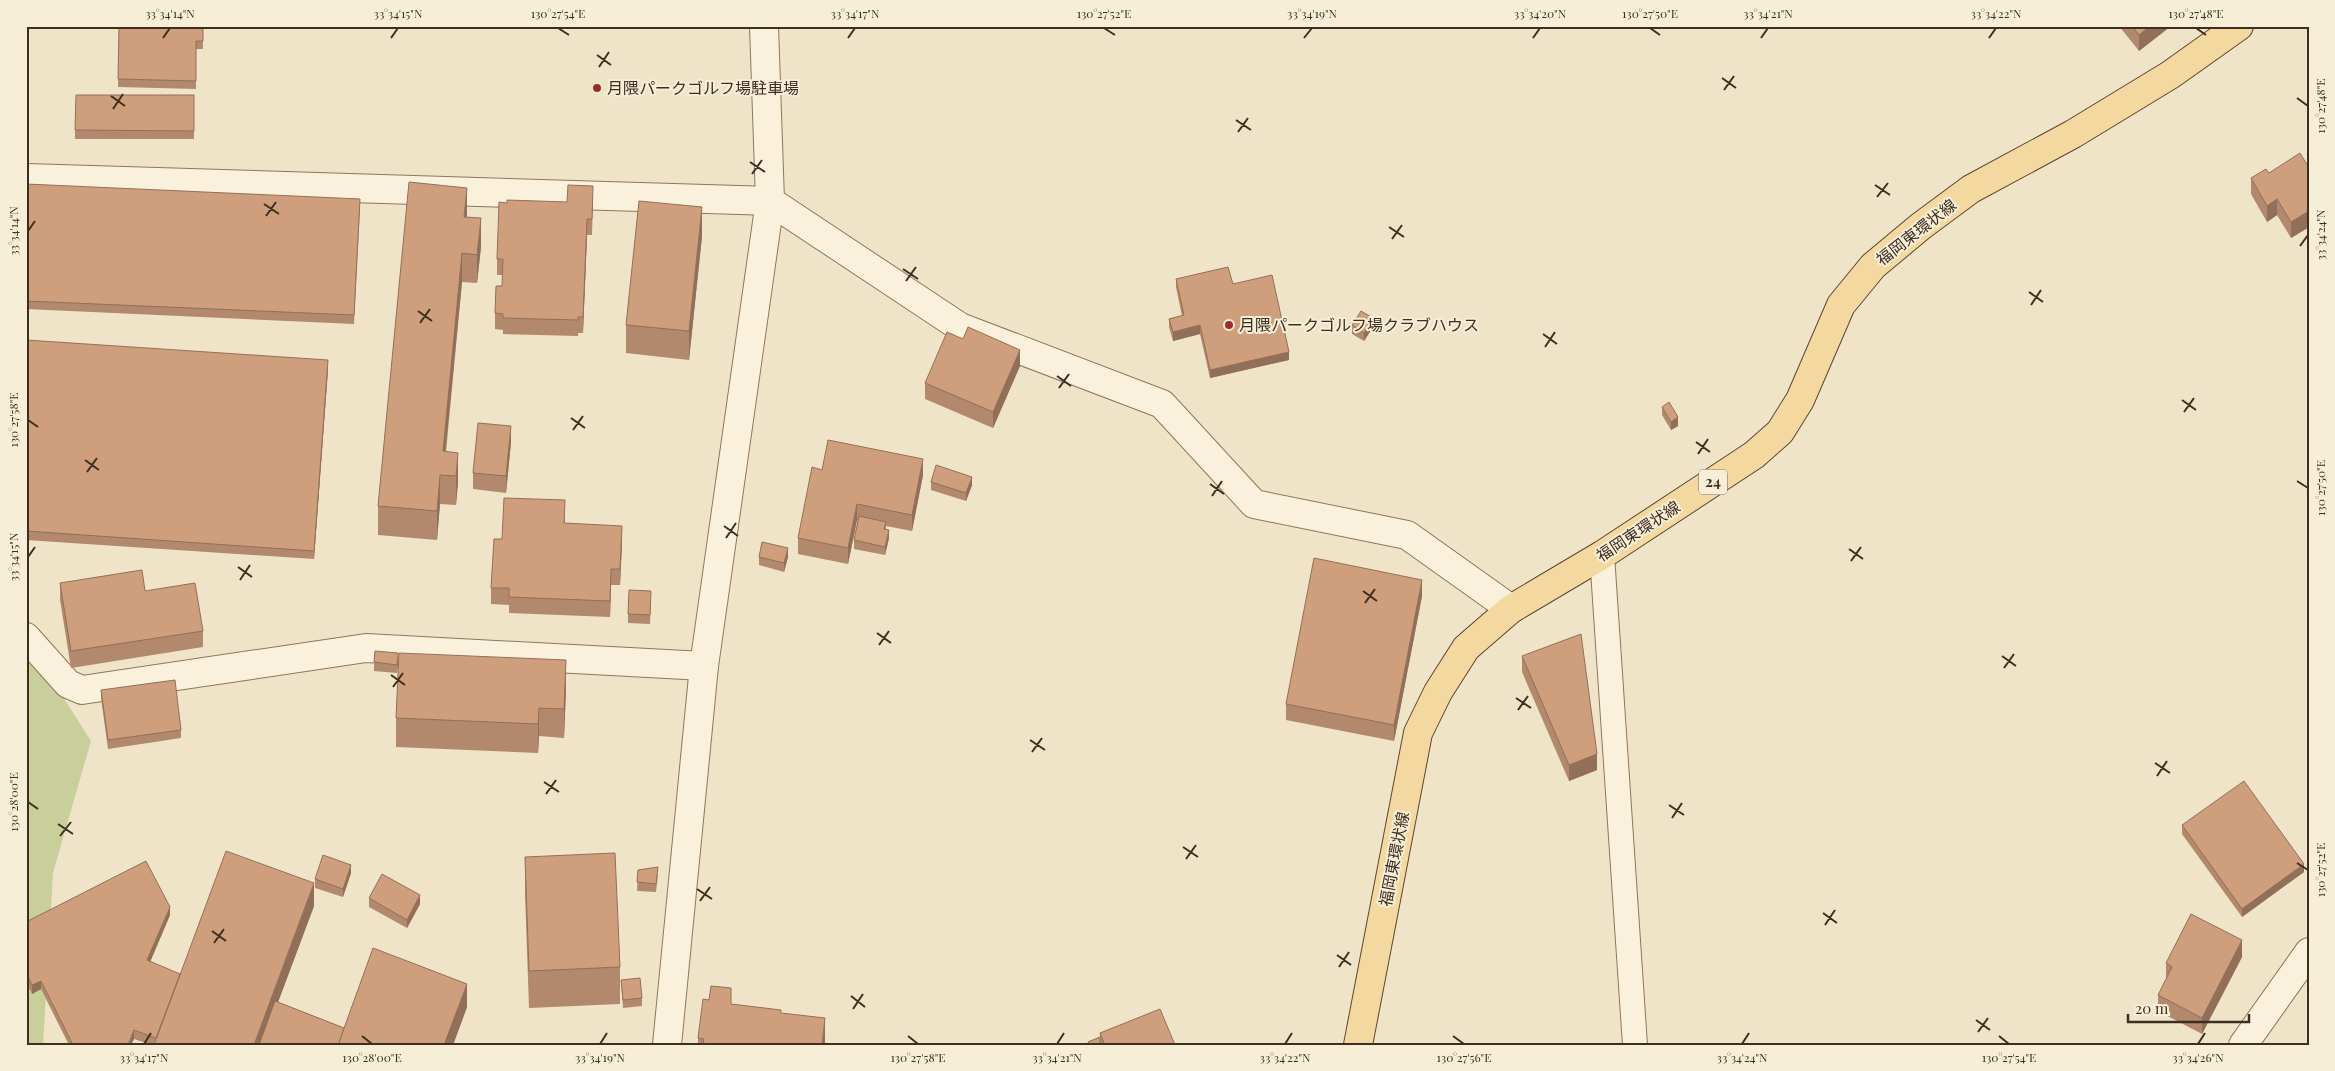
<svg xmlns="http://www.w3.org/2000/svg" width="2335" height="1071" font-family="'Playfair Display','Noto Sans JP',serif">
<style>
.green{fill:#c9cf9b}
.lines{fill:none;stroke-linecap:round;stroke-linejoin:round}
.service-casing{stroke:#8d765c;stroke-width:26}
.minor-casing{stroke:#8d765c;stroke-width:30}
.tertiary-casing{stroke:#8d765c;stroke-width:30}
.primary-casing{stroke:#5b4430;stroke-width:30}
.service{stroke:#faf1dc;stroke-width:24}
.minor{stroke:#faf1dc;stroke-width:28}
.tertiary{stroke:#faf1dc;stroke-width:28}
.primary{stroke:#f3d9a0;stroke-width:28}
.wall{fill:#b2896c}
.shaded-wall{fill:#916f58}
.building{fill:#cf9f7d;stroke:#916f58}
.ticks{fill:none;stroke:#3d2e20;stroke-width:2}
.poi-dot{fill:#9e2a2b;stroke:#f7eed8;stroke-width:2}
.labels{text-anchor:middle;stroke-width:4;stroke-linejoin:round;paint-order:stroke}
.shield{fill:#f7eed8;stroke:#756857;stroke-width:1}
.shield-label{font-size:15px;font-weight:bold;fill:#3d2e20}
.poi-label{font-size:16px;fill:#3d2e20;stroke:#f7eed8;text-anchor:start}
.street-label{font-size:16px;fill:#3d2e20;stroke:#f7eed8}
.neatline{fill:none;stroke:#3d2e20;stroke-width:2}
.ticks-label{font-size:12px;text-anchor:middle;fill:#3d2e20}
</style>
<rect width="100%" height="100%" fill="#f0e4c8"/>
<path class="green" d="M26 646 34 651 91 741 53 873 43 1045H26Z"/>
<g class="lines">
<defs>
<path id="service" d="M1602 555 1635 1045"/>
<g id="minor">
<path d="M26 178 770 201 960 327 1162 404 1254 504 1407 535 1511 609"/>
<path d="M26 637 68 684 82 690 366 648 704 666"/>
<path d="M2243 1045 2309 952"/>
</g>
<path id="tertiary" d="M667 1045 704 666 770 201 764 26"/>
<path id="primary" d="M1358 1045 1418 733 1438 692 1466 648 1511 609 1602 555 1754 455 1780 432 1800 400 1841 305 1873 266 1921 226 1971 189 2073 134 2170 75 2239 26"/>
</defs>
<use href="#service" class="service-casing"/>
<use href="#minor" class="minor-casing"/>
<use href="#tertiary" class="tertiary-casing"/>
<use href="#primary" class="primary-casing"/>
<use href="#service" class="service"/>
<use href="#minor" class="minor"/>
<use href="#tertiary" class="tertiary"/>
<use href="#primary" class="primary"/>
</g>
<g class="wall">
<path d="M119 26H203V49H196V89L118 87Z"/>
<path d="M2119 26H2171L2139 51Z"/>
<path d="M194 95V139H75V130Z"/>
<path d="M2309 168V227L2291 238 2277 215 2267 222 2251 194V178L2269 173Z"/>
<path d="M26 184 360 208 354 324 26 309Z"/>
<path d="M593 202 592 235H587L583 333H578V336L503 334V330L495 329V313L502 286 503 275H497V259L507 203Z"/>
<path d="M467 217 481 247 477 283 462 282 446 452 458 482 456 505 440 504 437 540 378 535V506Z"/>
<path d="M702 236 689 360 626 353V325Z"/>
<path d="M1176 279 1233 284 1289 360 1210 378 1200 334 1173 341 1169 327V319L1182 316 1176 287Z"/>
<path d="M1352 325 1373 327 1364 341 1352 334Z"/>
<path d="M26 340 328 369 314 559 26 540Z"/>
<path d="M1020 366 993 428 925 399V383Z"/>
<path d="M1662 407 1678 426 1671 430 1662 415Z"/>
<path d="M511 442 506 493 473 489V473Z"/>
<path d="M822 470 923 475 912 531 886 526V529L889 538 885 555 854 549V540L858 521 857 520 848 564 798 554V538Z"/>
<path d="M931 482 972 485 966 501 931 490Z"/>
<path d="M565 517V524L622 542 620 585H611L610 617 509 613V605L491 604V588L502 539Z"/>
<path d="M759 557H788L784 572 759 565Z"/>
<path d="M60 583 145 591 203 631V647L71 668 60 600Z"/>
<path d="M1422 596 1394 741 1286 720V704Z"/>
<path d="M651 599 650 624 628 623V614Z"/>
<path d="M1522 656 1597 770 1569 781 1522 672Z"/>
<path d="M374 662H398L397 673 374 671Z"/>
<path d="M566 689 564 738 539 736 538 753 396 747V718Z"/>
<path d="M101 690 181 730V738L108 749 101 698Z"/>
<path d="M2182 825 2304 872 2242 917 2182 834Z"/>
<path d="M525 857 620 967V1004L529 1008 525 894Z"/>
<path d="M638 870 658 875 656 892 637 891Z"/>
<path d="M351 873 343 897 315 888V879Z"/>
<path d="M369 898 420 904 407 928 369 907Z"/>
<path d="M314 906 278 1002 344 1028 467 1007 453 1045H152L134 1039 131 1045H69L41 989 32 994 26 982V922L170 915 150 962 180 974Z"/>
<path d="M2242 957 2202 1034 2158 1011V995L2166 979V963Z"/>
<path d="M621 980 642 998V1006L623 1008Z"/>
<path d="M731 1004 781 1013 825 1045H698V1038Z"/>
<path d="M1100 1033 1175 1045H1088V1042L1100 1037Z"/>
</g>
<g class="shaded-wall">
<path d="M2150 26H2171L2139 51V35Z"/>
<path d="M467 188V217H464Z"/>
<path d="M2277 199V215L2267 222V206Z"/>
<path d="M702 207V236L689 360V331Z"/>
<path d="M2309 211V227L2291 238V222Z"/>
<path d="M481 218V247L477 283V255Z"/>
<path d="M587 219V235L583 333V317Z"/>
<path d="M462 253V282L443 475V451Z"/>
<path d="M1373 318V327L1364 341V333Z"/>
<path d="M1200 325V334L1173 341V332Z"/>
<path d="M1020 350V366L993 428V412Z"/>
<path d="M1289 352V360L1210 378V370Z"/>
<path d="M328 360V369L314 559V551Z"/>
<path d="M1678 417V426L1671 430V422Z"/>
<path d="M511 426V442L506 493V476Z"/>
<path d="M458 453V482L456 505V476Z"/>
<path d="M923 459V475L912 531V515Z"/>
<path d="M440 475V504L437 540V511Z"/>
<path d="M972 477V485L966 501V493Z"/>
<path d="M857 504V520L848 564V548Z"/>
<path d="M622 526V542L620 585V569Z"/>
<path d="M889 530V538L885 555V547Z"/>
<path d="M788 548V557L784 572V563Z"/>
<path d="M611 569V585L610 617V601Z"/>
<path d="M1422 580V596L1394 741V725Z"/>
<path d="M398 653V662L397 673V665Z"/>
<path d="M566 660V689L564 738V709Z"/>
<path d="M539 708V736L538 753V724Z"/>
<path d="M1597 754V770L1569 781V765Z"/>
<path d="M2304 864V872L2242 917V909Z"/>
<path d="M351 865V873L343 897V889Z"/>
<path d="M314 883V906L262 1045H254Z"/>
<path d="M420 895V904L407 928V920Z"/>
<path d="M170 907V915L147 969V960Z"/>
<path d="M2242 940V957L2202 1034V1018Z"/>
<path d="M41 981V989L32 994V985Z"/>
<path d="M467 984V1007L453 1045H444Z"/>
<path d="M825 1018V1045H822Z"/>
<path d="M134 1030V1039L131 1045H128Z"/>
</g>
<g class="building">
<path d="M119 26H203V41H196V81L118 79Z"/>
<path d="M2132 26H2150L2139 35Z"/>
<path d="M76 95H194V131L75 130Z"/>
<path d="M2300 153 2309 168V211L2291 222 2277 199 2267 206 2251 178 2266 169 2269 173Z"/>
<path d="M409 182 467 188 464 217 481 218 477 255 462 253 443 451 458 453 456 476 440 475 437 511 378 506Z"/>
<path d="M26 184 360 199 354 315 26 301Z"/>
<path d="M568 185 593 186 592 219H587L583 317H578V320L503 318V314L495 313 496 286H502L503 259H497L499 202 507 203V200L567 202Z"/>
<path d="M639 201 702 207 689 331 626 325Z"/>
<path d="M1228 267 1233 284 1272 275 1289 352 1210 370 1200 325 1173 332 1169 319 1184 315 1176 279Z"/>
<path d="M1361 311 1373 318 1364 333 1352 325Z"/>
<path d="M968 327 1020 350 993 412 925 383 947 332 963 339Z"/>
<path d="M26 340 328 360 314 551 26 531Z"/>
<path d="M1669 402 1678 417 1671 422 1662 407Z"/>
<path d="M478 423 511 426 506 476 473 473Z"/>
<path d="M828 440 923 459 912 515 857 504 848 548 798 538 812 467 822 470Z"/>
<path d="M936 465 972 477 966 493 931 482Z"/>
<path d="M504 498 565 500 564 523 622 526 620 569H611L610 601 509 597V588H491L494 539H502Z"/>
<path d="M859 516 886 522 884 529 889 530 885 547 854 540Z"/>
<path d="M762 542 788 548 784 563 759 557Z"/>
<path d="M1314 558 1422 580 1394 725 1286 704Z"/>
<path d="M142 570 145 591 195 583 203 631 71 651 60 583Z"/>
<path d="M629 590 651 591 650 615 628 614Z"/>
<path d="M1581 634 1597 754 1569 765 1522 656Z"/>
<path d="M375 651 398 653 397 665 374 662Z"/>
<path d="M399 653 566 660 564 709 539 708 538 724 396 718Z"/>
<path d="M175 680 181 730 108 740 101 690Z"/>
<path d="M2244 781 2304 864 2242 909 2182 825Z"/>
<path d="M226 851 314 883 254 1045H154Z"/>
<path d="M615 853 620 967 529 971 525 857Z"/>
<path d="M323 855 351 865 343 889 315 879Z"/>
<path d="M146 861 170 907 147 960 180 974 156 1038 134 1030 128 1045H73L41 981 32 985 26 973V922Z"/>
<path d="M658 867 656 884 637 882 638 870Z"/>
<path d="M382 874 420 895 407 920 369 898Z"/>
<path d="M2191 914 2242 940 2202 1018 2158 995 2172 967 2166 963Z"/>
<path d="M373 948 467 984 444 1045H338Z"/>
<path d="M640 978 642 998 623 1000 621 980Z"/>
<path d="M711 986 731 988V1004L781 1010V1013L825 1018 822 1045H703L704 1039 698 1038 703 999 709 1000Z"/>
<path d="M275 1001 344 1028 338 1045H259Z"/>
<path d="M1160 1009 1175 1045H1105L1100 1033Z"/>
<path d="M1100 1037V1045H1089L1088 1042Z"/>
</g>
<path class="ticks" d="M558 28 569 35M1104 28 1115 35M1650 28 1660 35M2196 28 2206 35M163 38 170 28M391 38 398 28M848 38 855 28M1304 38 1312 28M1533 38 1540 28M1761 38 1768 28M1989 38 1996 28M597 55 611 65M599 67 609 52M1722 78 1736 88M1724 90 1734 76M111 96 125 106M2297 98 2308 106M113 109 123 94M1236 120 1251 130M1238 132 1248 118M750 162 765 172M752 174 762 160M1875 185 1890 195M1877 197 1888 183M264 204 279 214M266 216 276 202M1389 227 1404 237M28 231 35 221M1392 239 1402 225M2300 246 2308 235M903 269 918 279M906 281 916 267M2029 292 2043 302M2031 305 2041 290M418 311 432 321M420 323 430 309M1543 334 1557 344M1545 347 1555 332M1057 376 1071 386M1059 388 1069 374M2182 400 2196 410M2184 412 2194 398M571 418 585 428M28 420 38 427M573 430 583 416M1696 442 1710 452M1698 454 1708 439M85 460 99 470M87 472 97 458M2297 481 2308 488M1210 484 1224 494M1212 496 1222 481M724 526 738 536M726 538 736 523M1849 549 1863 559M28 557 35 547M1851 561 1861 547M238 567 252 577M240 580 250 565M1363 591 1377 601M1365 603 1375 589M877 633 891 643M879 645 889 631M2002 656 2016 666M2004 668 2014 654M391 675 405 685M393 687 403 673M1516 698 1531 708M1518 710 1528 696M1030 740 1045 750M1032 752 1042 738M2155 763 2170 773M2157 776 2167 761M544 782 559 792M546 794 556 780M28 802 38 809M1669 805 1684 815M1672 818 1682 803M58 824 73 834M60 836 71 822M1183 847 1198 857M1186 859 1196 845M2297 863 2308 870M697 889 712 899M700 901 710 887M1823 913 1837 923M1825 925 1835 910M212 931 226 941M214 943 224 929M1337 955 1351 965M1339 967 1349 952M851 996 865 1007M853 1009 863 994M1976 1020 1990 1030M1978 1032 1988 1018M362 1036 372 1044M908 1036 918 1044M1453 1036 1464 1044M1999 1036 2009 1044M144 1044 151 1033M600 1044 607 1033M1057 1044 1064 1033M1285 1044 1292 1033M1742 1044 1749 1033M2198 1044 2205 1033"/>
<g class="poi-dot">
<circle cx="597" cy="88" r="5"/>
<circle cx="1229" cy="325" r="5"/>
</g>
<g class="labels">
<rect class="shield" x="1699" y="469.5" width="28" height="25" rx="4"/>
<g class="shield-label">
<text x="1713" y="487">24</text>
</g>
<g class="poi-label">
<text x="607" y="94">月隈パークゴルフ場駐車場</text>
<text x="1239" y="331">月隈パークゴルフ場クラブハウス</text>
</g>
<g class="street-label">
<text transform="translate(1916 232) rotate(-38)" y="6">福岡東環状線</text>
<text transform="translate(1638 531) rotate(-33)" y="6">福岡東環状線</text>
<text transform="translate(1394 859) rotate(-79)" y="6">福岡東環状線</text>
</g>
</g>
<rect width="2335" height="1071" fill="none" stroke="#f7eed8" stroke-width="55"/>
<path d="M2128 1014v8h121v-8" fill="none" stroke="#3d2e20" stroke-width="2.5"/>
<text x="2135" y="1014" font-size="15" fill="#3d2e20" stroke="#f7eed8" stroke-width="4" paint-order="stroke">20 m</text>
<rect x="28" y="28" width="2280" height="1016" class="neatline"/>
<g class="ticks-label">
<text x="170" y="18">33°34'14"N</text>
<text x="398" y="18">33°34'15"N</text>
<text x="558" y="18">130°27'54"E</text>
<text x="855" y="18">33°34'17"N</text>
<text x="1104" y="18">130°27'52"E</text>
<text x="1312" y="18">33°34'19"N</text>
<text x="1540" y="18">33°34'20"N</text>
<text x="1650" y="18">130°27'50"E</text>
<text x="1768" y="18">33°34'21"N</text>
<text x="1996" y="18">33°34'22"N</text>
<text x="2196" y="18">130°27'48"E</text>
<text transform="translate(2321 106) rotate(-90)" y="4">130°27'48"E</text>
<text transform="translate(14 231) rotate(-90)" y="4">33°34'14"N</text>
<text transform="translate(2321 235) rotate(-90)" y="4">33°34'24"N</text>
<text transform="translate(14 420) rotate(-90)" y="4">130°27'58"E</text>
<text transform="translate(2321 488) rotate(-90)" y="4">130°27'50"E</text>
<text transform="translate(14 557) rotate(-90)" y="4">33°34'15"N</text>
<text transform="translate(14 802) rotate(-90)" y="4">130°28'00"E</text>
<text transform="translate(2321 870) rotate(-90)" y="4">130°27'52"E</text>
<text x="144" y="1062">33°34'17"N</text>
<text x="372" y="1062">130°28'00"E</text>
<text x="600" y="1062">33°34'19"N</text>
<text x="918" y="1062">130°27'58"E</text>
<text x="1057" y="1062">33°34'21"N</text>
<text x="1285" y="1062">33°34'22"N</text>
<text x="1464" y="1062">130°27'56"E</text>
<text x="1742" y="1062">33°34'24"N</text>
<text x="2009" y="1062">130°27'54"E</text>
<text x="2198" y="1062">33°34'26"N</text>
</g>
</svg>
